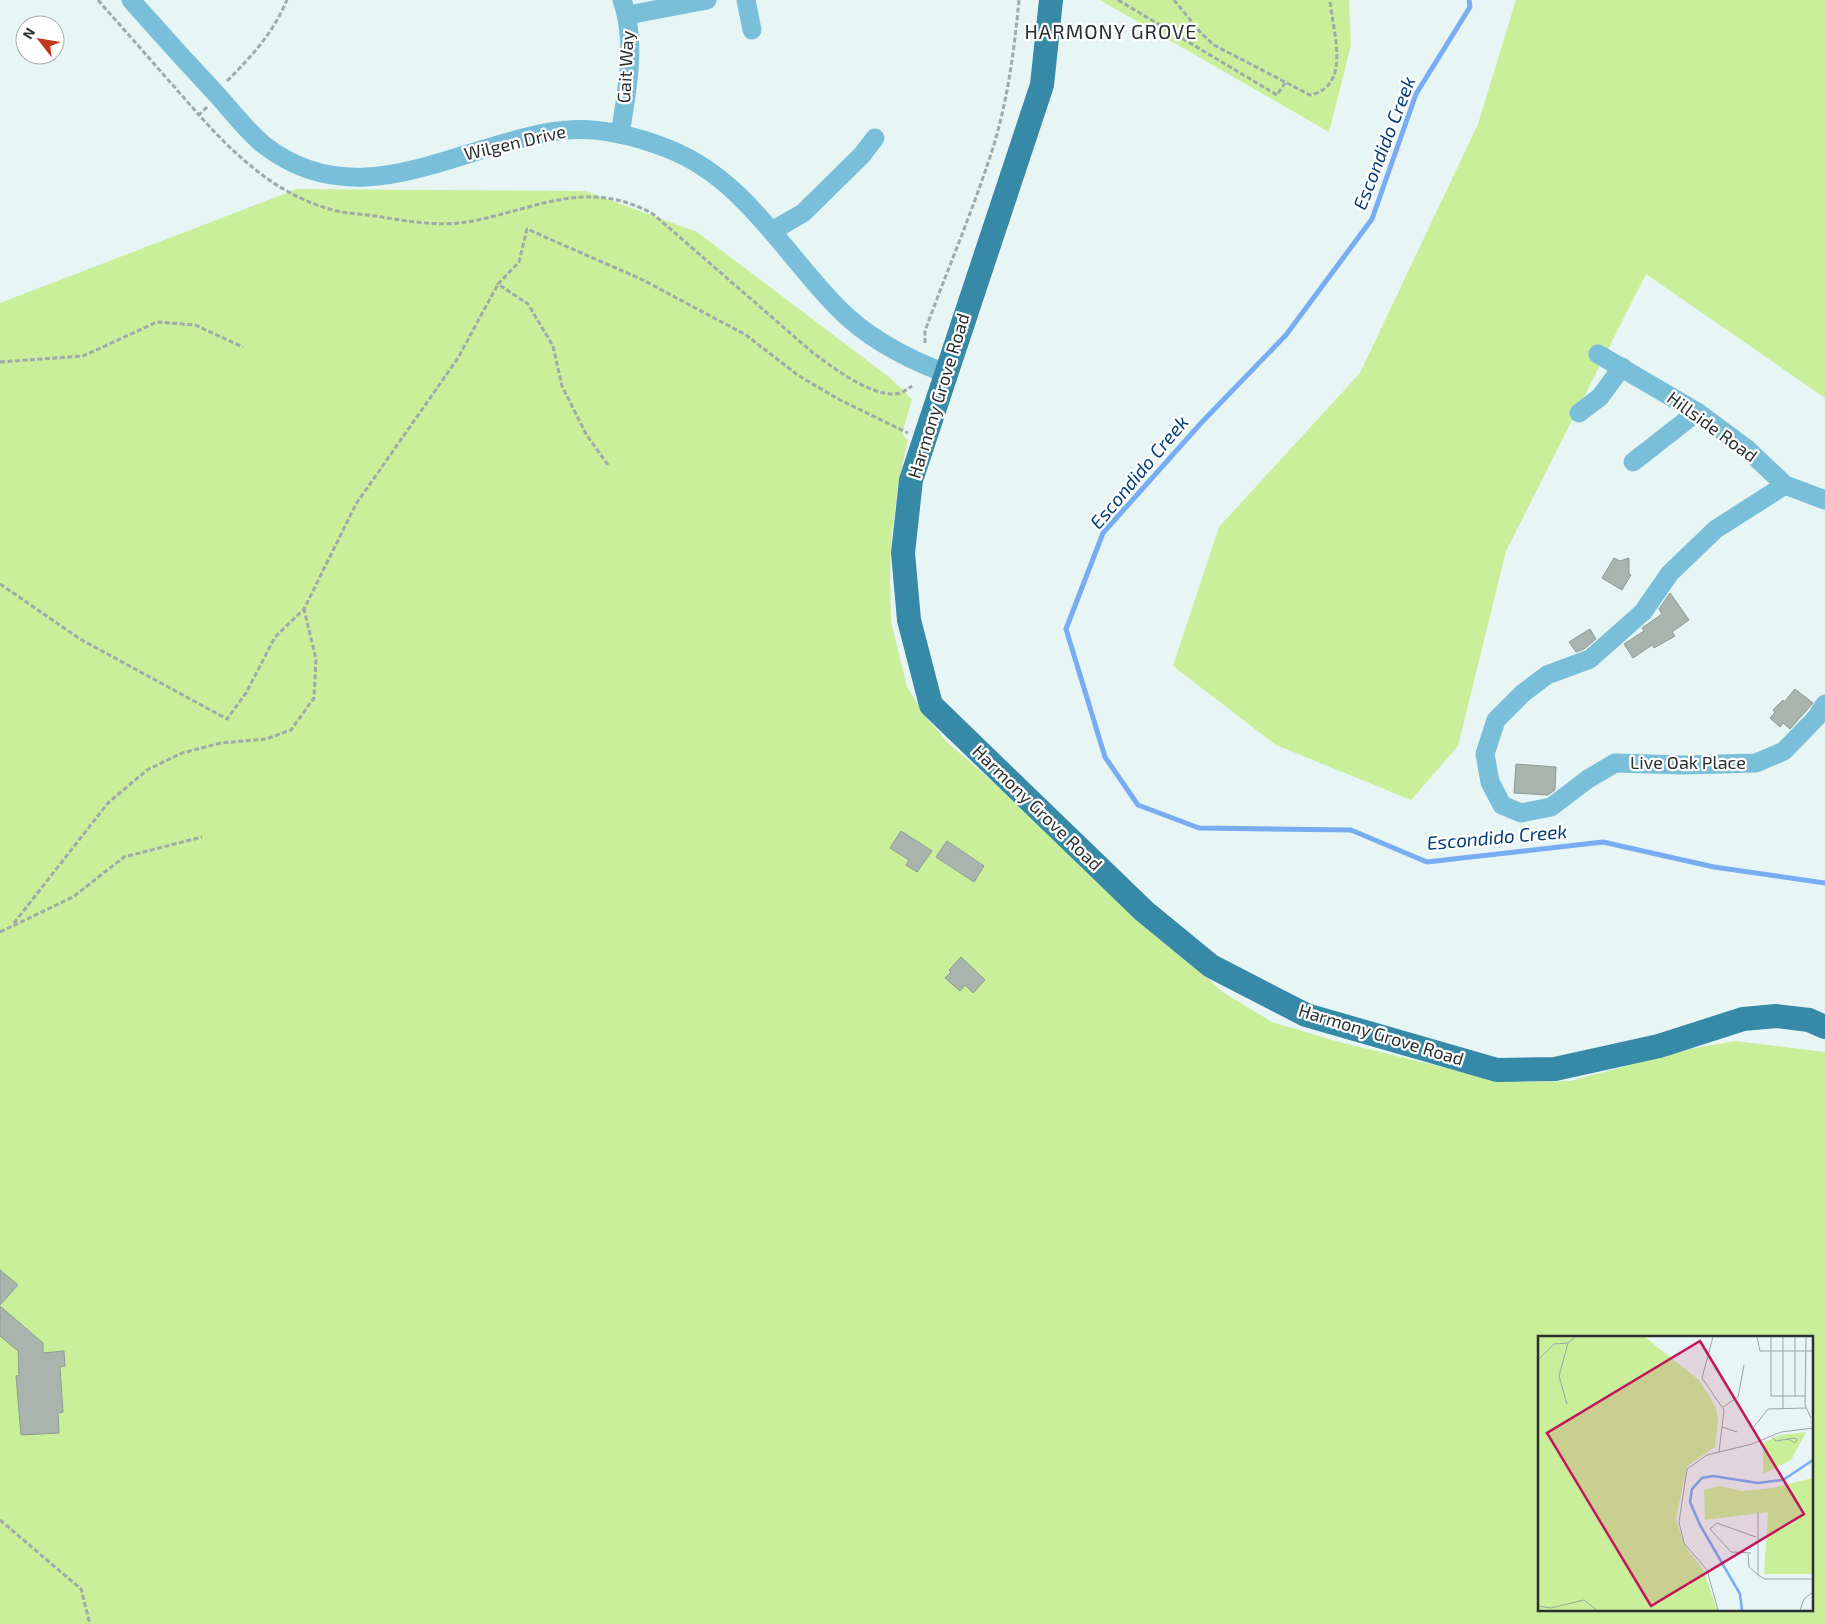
<svg xmlns="http://www.w3.org/2000/svg" width="1825" height="1624" font-family="'Exo 2',sans-serif">
<style>
.green{fill:#c9ef9b;fill-rule:evenodd}
.lines{fill:none;stroke-linecap:round;stroke-linejoin:round}
.stream{stroke:#78adf3;stroke-width:5}
.building{fill:#a9b4ae;stroke:#8f9a94}
.path{stroke:#9faaa9;stroke-width:3;stroke-dasharray:5 2.5;stroke-linecap:butt}
.minor{stroke:#79bfd9;stroke-width:19}
.major{stroke:#378aa7;stroke-width:24}
.labels{text-anchor:middle;stroke-width:4.5;stroke-linejoin:round;paint-order:stroke}
.street-label{font-size:18px;fill:#2a302f;stroke:#fff}
.water-label{font-size:19px;font-style:italic;fill:#053c79;stroke:#fff}
.quarter-label{font-size:20px;letter-spacing:1px;fill:#242f2f;stroke:#fff}
.inset-river{fill:none;stroke:#78adf3;stroke-width:2.5}
.inset-road{fill:none;stroke:#9ba6a5;stroke-width:1}
.view{fill:#c2185b;fill-opacity:0.15;stroke:#c2185b;stroke-width:2.5}
.inset-edge{fill:none;stroke:#2a302f;stroke-width:2.5}
</style>
<rect width="100%" height="100%" fill="#e7f5f4"/>
<g class="green">
<path d="M1100 0H1349L1351 45 1329 132Z"/>
<path d="M1516 0H1825V398L1646 274 1506 551 1458 746 1411 800 1276 745 1173 666 1219 527 1360 373 1478 124Z"/>
<path d="M297 189 585 191 697 232 889 377 912 399 902 434 908 440 898 484 891 541 890 577 891 621 907 687 925 716 947 742 1017 803 1169 945 1224 993 1272 1022 1339 1042 1466 1073 1521 1082 1570 1081 1690 1049 1735 1041 1825 1052V1624H0V303ZM1539 1338H1811V1610H1539Z"/>
</g>
<g class="lines">
<path class="stream" d="M1469 0 1470 7 1416 94 1372 219 1286 335 1202 422 1103 533 1066 629 1105 757 1138 805 1199 828 1351 830 1427 862 1603 842 1714 867 1825 883"/>
</g>
<g class="building">
<path d="M1614 558 1620 561 1629 558V573L1631 575 1622 590 1602 578Z"/>
<path d="M1670 593 1689 620 1672 632 1675 636 1654 648 1652 645 1633 658 1624 644 1644 631 1642 628 1662 614 1659 609Z"/>
<path d="M1590 629 1596 639 1584 649 1576 652 1569 642Z"/>
<path d="M1795 689 1813 703 1790 729 1783 723 1780 727 1770 718 1775 712 1773 710 1783 700 1784 702Z"/>
<path d="M1516 764 1556 767 1555 790 1548 795 1514 793Z"/>
<path d="M901 831 932 851 917 872 906 865 909 860 890 848Z"/>
<path d="M947 841 984 866 974 882 936 857Z"/>
<path d="M961 957 985 980 973 993 965 985 960 991 945 978 951 972 949 970Z"/>
<path d="M0 1270 18 1285 0 1305Z"/>
<path d="M0 1306 43 1343V1353L64 1351 65 1366 60 1367 63 1412 58 1413 59 1433 21 1435 16 1376 19 1375 18 1351 0 1336Z"/>
</g>
<g class="lines">
<g class="path">
<path d="M98 0 199 115"/>
<path d="M1118 0 1277 95 1285 83"/>
<path d="M1174 0 1201 33 1214 45 1310 95C1353 86 1332 30 1330 0"/>
<path d="M227 81C252 56 273 33 287 0"/>
<path d="M207 107 199 115C235 155 274 192 326 208 344 214 364 214 382 217 412 222 443 227 473 221 538 208 588 178 653 214L812 352C832 367 869 395 894 394 901 394 906 390 912 386"/>
<path d="M925 343V331C946 273 971 215 990 157 1007 106 1014 53 1019 0"/>
<path d="M0 362 83 356 157 322 195 325 243 347"/>
<path d="M608 465 586 434 562 386 553 346 528 304 498 284 519 262 527 229 643 280 746 335 799 376 840 400 908 433"/>
<path d="M0 584 80 639 227 719 246 693 275 637 304 609 356 504 458 358 498 284"/>
<path d="M14 923 108 803 147 770 182 753 221 743 266 739 291 730 314 698 316 659 304 609"/>
<path d="M0 932 73 897 124 857 202 837"/>
<path d="M0 1520 81 1589 90 1624"/>
</g>
<g class="minor">
<path d="M131 0C160 33 190 66 220 98 234 114 248 132 264 145 356 217 453 148 551 132 589 125 630 134 666 148 742 176 783 252 837 307 867 338 905 358 945 373"/>
<path d="M746 0 752 30"/>
<path d="M628 15 707 0"/>
<path d="M620 134C627 91 637 42 622 0"/>
<path d="M772 231 803 213 862 155 875 138"/>
<path d="M1598 354 1697 412 1747 449 1785 485 1825 500"/>
<path d="M1579 413 1600 397 1622 367"/>
<path d="M1633 462 1697 412"/>
<path d="M1785 485 1716 529 1670 573 1643 612 1590 659 1547 675 1522 694 1496 720 1485 754 1490 782 1502 805 1521 813 1551 807 1588 779 1615 763 1684 765 1756 763 1784 751 1816 718 1825 704"/>
</g>
<path class="major" d="M1051 0 1042 85 911 480 903 553 909 620 931 705 1144 911 1211 966 1306 1015 1497 1070 1555 1069 1659 1046 1743 1019 1776 1016 1809 1020 1825 1027"/>
</g>
<g class="labels">
<g class="street-label">
<text transform="translate(626 67) rotate(-87)" y="6">Gait Way</text>
<text transform="translate(515 143) rotate(-13)" y="6">Wilgen Drive</text>
<text transform="translate(939 396) rotate(-73)" y="6">Harmony Grove Road</text>
<text transform="translate(1712 427) rotate(36)" y="6">Hillside Road</text>
<text x="1688" y="769">Live Oak Place</text>
<text transform="translate(1037 808) rotate(44)" y="6">Harmony Grove Road</text>
<text transform="translate(1381 1035) rotate(17)" y="6">Harmony Grove Road</text>
</g>
<g class="water-label">
<text transform="translate(1384 143) rotate(-69)" y="7">Escondido Creek</text>
<text transform="translate(1139 472) rotate(-50)" y="7">Escondido Creek</text>
<text transform="translate(1497 837) rotate(-5)" y="7">Escondido Creek</text>
</g>
<g class="quarter-label">
<text x="1111" y="39">HARMONY GROVE</text>
</g>
</g>
<g transform="translate(1538 1336)">
<rect width="275" height="275" fill="#e7f5f4"/>
<path d="M0 1H107L161 44 178 71 180 84 177 111 149 130 138 183 147 210 166 235 179 274H0ZM268 96 253 124 225 138V107L242 99ZM275 142V238H226L230 176 167 184 166 154 182 150 204 155 235 152Z" fill="#c9ef9b"/>
<path class="inset-river" d="M204 274 202 258 162 189 152 166 154 153 164 142 175 140 220 147 245 144 275 124"/>
<path class="inset-road" d="M175 1 164 42 186 74 181 116M219 1 222 15H275M233 1V60H267M245 1V72M257 1V60M268 1 267 69 273 82M0 24 16 8 30 7 37 1M29 68 21 40 30 7M185 71 200 61 206 29M184 91 199 96M215 92 230 73 268 72M234 101 238 105 244 104 257 102 259 104 257 107 250 103M220 176V239L227 243H275M213 217 193 216 172 193 179 187 218 201M210 218 211 231 220 239M0 270 13 272 46 264 59 274M180 274 169 234 146 207 141 186 149 133 169 119 214 108 243 96 275 92M262 274 266 263 275 256"/>
<path class="view" d="M162 5 266 178 113 270 9 97Z"/>
<rect width="275" height="275" class="inset-edge"/>
</g>
<g transform="translate(40 40) rotate(301)"><circle r="24" fill="#ffffff" stroke="#aaacac"/>
<path d="M0-4L9 19L0 12L-9 19Z" fill="#c1361d"/>
<text y="-8" font-size="14" font-weight="bold" text-anchor="middle" fill="#2a302f">N</text>
</g>
</svg>
